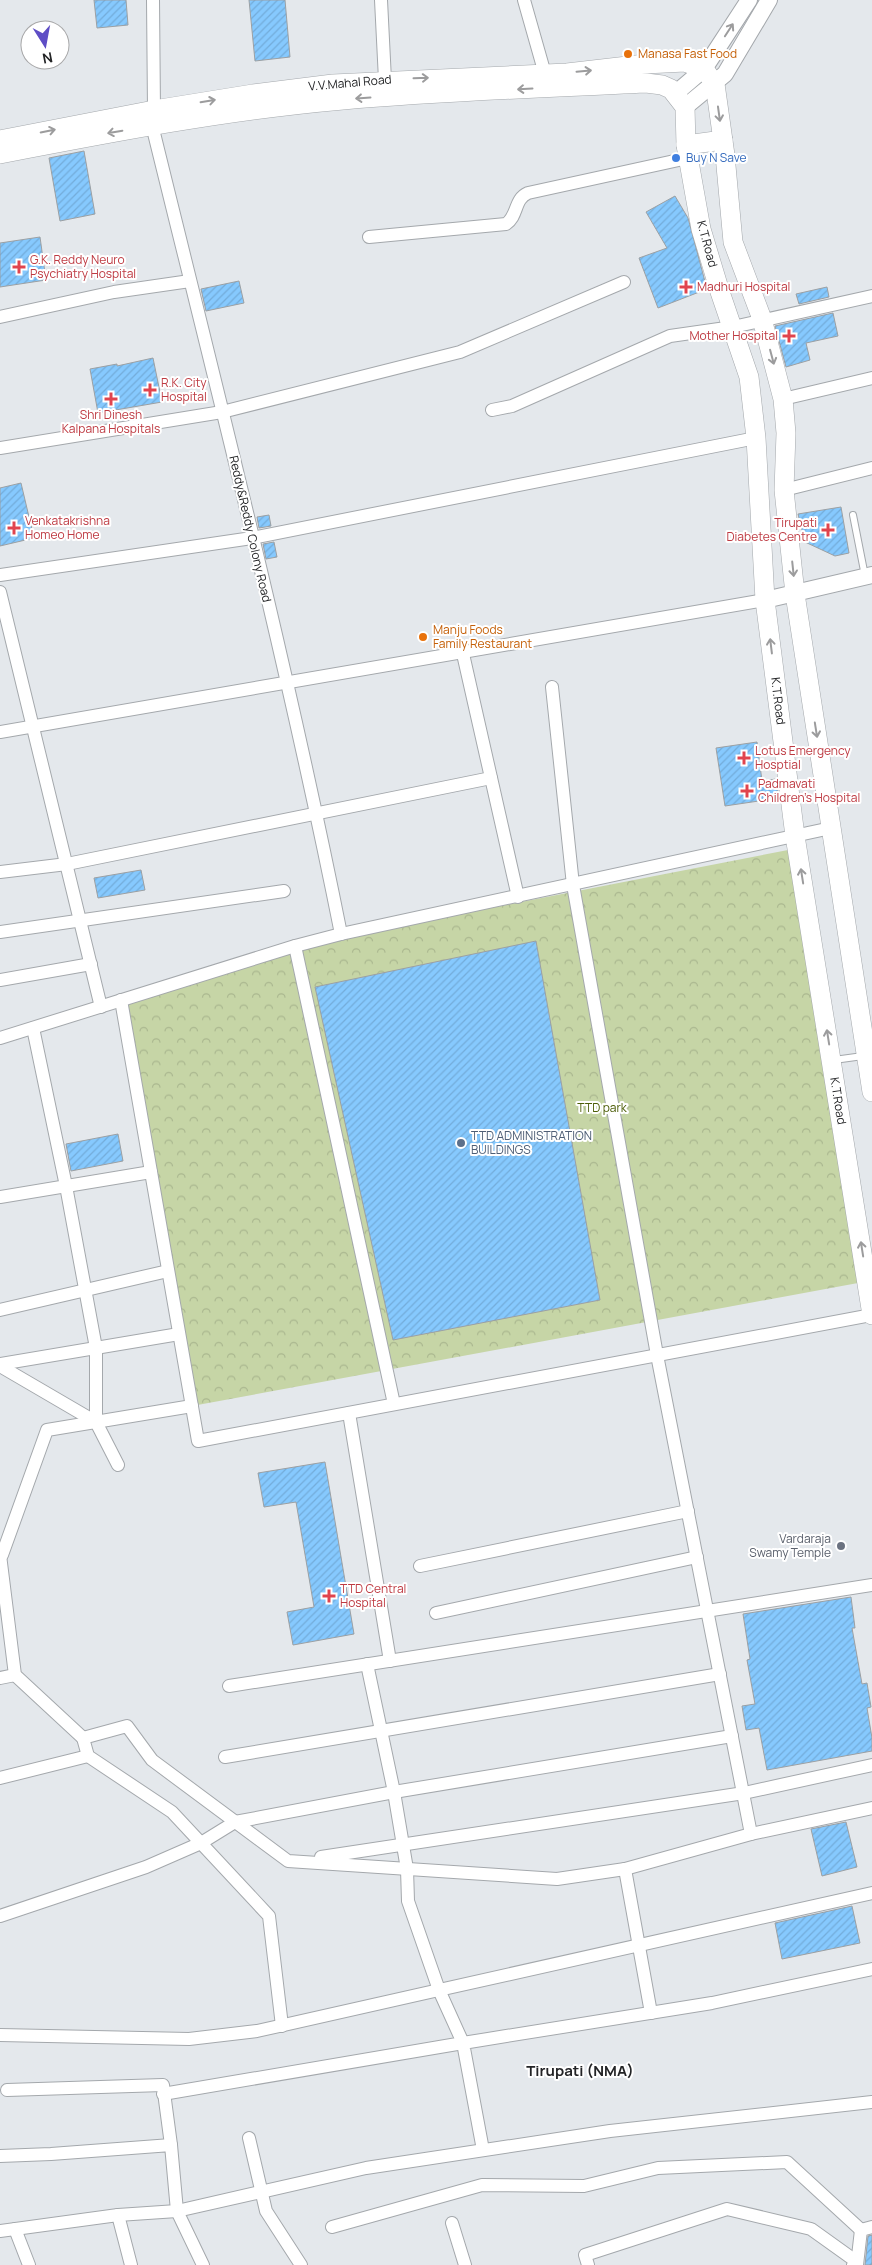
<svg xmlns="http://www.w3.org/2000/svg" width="872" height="2265" font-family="Manrope,sans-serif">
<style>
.park{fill:url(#park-crowns)}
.building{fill:url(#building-hatch);stroke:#9ca0a3}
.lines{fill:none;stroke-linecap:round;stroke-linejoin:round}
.service-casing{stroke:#a4a8ac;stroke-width:8}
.minor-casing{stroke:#a4a8ac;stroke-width:14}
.tertiary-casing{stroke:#a4a8ac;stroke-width:18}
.secondary-casing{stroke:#a4a8ac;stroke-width:20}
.service{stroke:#fff;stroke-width:6}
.minor{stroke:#fff;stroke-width:12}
.tertiary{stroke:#fff;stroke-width:16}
.secondary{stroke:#fff;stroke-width:19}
.oneway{stroke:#9c9c9d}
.food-dot{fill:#e8710a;stroke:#fff;stroke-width:2}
.shop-dot{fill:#3f7fe0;stroke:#fff;stroke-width:2}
.health-dot{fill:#e0444e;stroke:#fff;stroke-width:2}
.service-dot{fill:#5c6f8a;stroke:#fff;stroke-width:2}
.worship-dot{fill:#6b7280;stroke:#fff;stroke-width:2}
.labels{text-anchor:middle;stroke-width:4;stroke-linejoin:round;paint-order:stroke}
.food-label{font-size:12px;fill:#c56008;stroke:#fff;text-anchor:start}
.street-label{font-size:12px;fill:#232426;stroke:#fff}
.shop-label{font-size:12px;fill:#366cbe;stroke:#fff;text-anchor:start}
.health-label{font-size:12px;fill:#be3a42;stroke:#fff;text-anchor:start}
.park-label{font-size:12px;fill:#4c5d07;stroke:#fff}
.service-label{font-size:12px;fill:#4e5e75;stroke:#fff;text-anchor:start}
.worship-label{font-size:12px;fill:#5b616d;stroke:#fff;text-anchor:end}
.quarter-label{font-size:15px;font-weight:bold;fill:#232426;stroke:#fff}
</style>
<defs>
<pattern id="park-crowns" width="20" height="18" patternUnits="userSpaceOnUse" patternTransform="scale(1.25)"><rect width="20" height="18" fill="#c6d5a6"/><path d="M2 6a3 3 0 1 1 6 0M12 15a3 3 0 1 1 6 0" fill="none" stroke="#aab78f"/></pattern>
<pattern id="building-hatch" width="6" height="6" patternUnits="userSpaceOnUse" patternTransform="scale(1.25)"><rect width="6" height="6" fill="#86c9fe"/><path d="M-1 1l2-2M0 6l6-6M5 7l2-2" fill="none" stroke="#73acda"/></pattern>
</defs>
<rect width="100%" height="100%" fill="#e4e8ec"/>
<path class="park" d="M788 850 858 1283 192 1406 121 1000 295 946Z"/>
<g class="building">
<path d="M94 0H126L128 25 97 28Z"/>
<path d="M249 0H285L290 57 255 61Z"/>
<path d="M84 151 95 214 60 221 49 158Z"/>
<path d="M675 196 688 218 707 289 658 308 639 258 667 248 646 212Z"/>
<path d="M40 237 46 280 0 287V243Z"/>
<path d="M239 281 244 303 206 311 201 289Z"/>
<path d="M827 287 829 297 799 304 796 294Z"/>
<path d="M833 313 838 336 806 343 810 360 786 367 775 326Z"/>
<path d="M153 358 162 402 98 413 90 369 117 364V366Z"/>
<path d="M21 483 34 538 0 546V488Z"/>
<path d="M841 507 849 553 835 556 805 542 798 514Z"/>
<path d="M269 515 271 526 259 528 257 517Z"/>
<path d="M274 542 277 557 266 559 263 544Z"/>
<path d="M757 742 762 781 776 779 779 798 725 806 716 748Z"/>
<path d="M141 870 145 890 98 898 94 878Z"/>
<path d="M536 941 600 1300 393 1340 315 987Z"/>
<path d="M118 1134 123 1161 71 1171 66 1144Z"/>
<path d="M325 1462 354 1634 293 1645 287 1612 314 1607 296 1502 264 1507 258 1473Z"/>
<path d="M851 1597 855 1628H852L862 1684 867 1683 871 1707 867 1708 872 1738V1751L767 1770 759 1728 746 1730 742 1706 755 1704 747 1660 750 1659 743 1614Z"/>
<path d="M846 1822 857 1867 822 1876 811 1829Z"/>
<path d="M852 1906 860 1943 782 1959 775 1923Z"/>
<path d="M872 2235V2265H865L868 2236Z"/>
</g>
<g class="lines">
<defs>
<g id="service">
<path d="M853 515 865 576"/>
<path d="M834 1060 863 1056"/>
</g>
<g id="minor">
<path d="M153 0 154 110"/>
<path d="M381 0 385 80"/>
<path d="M524 0 545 74"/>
<path d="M152 125C218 394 287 663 341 934"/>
<path d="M369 237 506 224C518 216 514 199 528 193L688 158"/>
<path d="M0 317 114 292 190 281"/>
<path d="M783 399 872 378"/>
<path d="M492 410 512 406 670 336 733 327 872 296"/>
<path d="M0 448 222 412 460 352 624 282"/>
<path d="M784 490 872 468"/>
<path d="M0 575 252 538 756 438"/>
<path d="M0 592 101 1007"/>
<path d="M463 654 518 897"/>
<path d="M552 687 573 885 657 1355 751 1834"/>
<path d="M0 732 765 600"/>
<path d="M0 872 67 864 491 778"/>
<path d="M0 932 284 891"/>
<path d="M295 946 394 1404"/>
<path d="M0 980 91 964"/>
<path d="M121 1000 198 1441 872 1315"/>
<path d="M33 1028 66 1186 96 1348V1422L118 1465"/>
<path d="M0 1038 295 946 341 934 831 828"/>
<path d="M0 1197 151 1172"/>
<path d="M0 1310 168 1271"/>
<path d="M0 1364 179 1334"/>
<path d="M0 1366 96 1422"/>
<path d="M349 1413 390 1661"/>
<path d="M0 1555 15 1675 83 1738"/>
<path d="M2 1555 47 1430 192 1406"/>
<path d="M420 1566 688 1511"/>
<path d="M436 1613 697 1557"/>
<path d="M0 1678 15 1675"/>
<path d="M229 1686 872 1585"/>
<path d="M225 1757 720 1674"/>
<path d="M0 1778 88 1756"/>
<path d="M321 1857 744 1793 872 1765"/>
<path d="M625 1869 651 2013"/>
<path d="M0 1916 146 1867 201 1843 235 1822 394 1792 732 1736"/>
<path d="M282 2026 269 1916 172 1812 88 1756 83 1738 127 1726 152 1760 288 1861 557 1879 625 1869 751 1834 872 1808"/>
<path d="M0 2035 189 2039 257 2031 439 1990 408 1901 407 1869 394 1792 367 1664"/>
<path d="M7 2090 163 2085 171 2145"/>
<path d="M163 2094 463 2043 439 1990 872 1893"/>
<path d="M249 2138 266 2211 301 2265"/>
<path d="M483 2150 463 2043 712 2003 872 1969"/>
<path d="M0 2156 51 2154 171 2145 177 2211 118 2215"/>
<path d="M452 2223 465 2265"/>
<path d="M332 2227 482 2185 584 2186 658 2168 787 2162 861 2230"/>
<path d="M15 2229 29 2265"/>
<path d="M0 2231 118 2215 131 2265"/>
<path d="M203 2265 177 2211 366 2168 610 2131 872 2102"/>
<path d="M588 2265 585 2255 727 2209 811 2229 857 2262 853 2265"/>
<path d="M857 2265 861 2230 872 2227"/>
</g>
<g id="tertiary">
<path d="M676 93 704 69 749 0"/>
<path d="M685 107 725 74 769 0"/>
<path d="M765 600 872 575"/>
</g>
<g id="secondary">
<path d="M0 140 154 110 253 94 333 84 567 73 645 64 685 62 704 69 715 84 725 155 733 242 762 319 783 399 786 433 784 490 795 594 872 1092"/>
<path d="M686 145 723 140"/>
<path d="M0 154C114 132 228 110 343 100 444 91 545 88 646 83L662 85 671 89 685 107 686 145 701 229 720 292 749 377 756 438 765 600 795 836 872 1315"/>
</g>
</defs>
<use href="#service" class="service-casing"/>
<use href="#minor" class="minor-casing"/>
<use href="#tertiary" class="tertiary-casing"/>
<use href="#secondary" class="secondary-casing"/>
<use href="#service" class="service"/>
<use href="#minor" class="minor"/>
<use href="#tertiary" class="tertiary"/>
<use href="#secondary" class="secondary"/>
</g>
<defs><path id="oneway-shaft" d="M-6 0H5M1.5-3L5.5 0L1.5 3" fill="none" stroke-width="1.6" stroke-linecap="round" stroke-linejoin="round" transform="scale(1.25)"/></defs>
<g class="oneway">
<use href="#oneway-shaft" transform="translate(729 30) rotate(-57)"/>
<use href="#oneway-shaft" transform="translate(584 71) rotate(-5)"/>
<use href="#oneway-shaft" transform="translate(421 78) rotate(-2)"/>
<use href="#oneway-shaft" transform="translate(525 89) rotate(177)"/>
<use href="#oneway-shaft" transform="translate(363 98) rotate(176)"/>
<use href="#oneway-shaft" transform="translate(208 101) rotate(-9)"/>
<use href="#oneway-shaft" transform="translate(719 114) rotate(82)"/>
<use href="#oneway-shaft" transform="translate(48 131) rotate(-11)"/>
<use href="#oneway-shaft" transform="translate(115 132) rotate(170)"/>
<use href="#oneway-shaft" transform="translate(772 357) rotate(75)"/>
<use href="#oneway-shaft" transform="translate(793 569) rotate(84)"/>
<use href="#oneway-shaft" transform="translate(771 646) rotate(-97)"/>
<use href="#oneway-shaft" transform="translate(816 730) rotate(81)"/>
<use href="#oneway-shaft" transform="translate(802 876) rotate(-99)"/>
<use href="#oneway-shaft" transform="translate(828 1037) rotate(-99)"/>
<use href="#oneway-shaft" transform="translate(862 1249) rotate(-99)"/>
</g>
<g class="food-dot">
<circle cx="628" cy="54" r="5"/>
<circle cx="423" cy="637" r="5"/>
</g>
<circle class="shop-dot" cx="676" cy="158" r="5"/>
<g class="health-dot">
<path d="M16.5 259.5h5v5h5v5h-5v5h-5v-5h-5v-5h5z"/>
<path d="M683.5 279.5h5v5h5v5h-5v5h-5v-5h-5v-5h5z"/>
<path d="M786.5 328.5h5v5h5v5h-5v5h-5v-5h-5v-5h5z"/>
<path d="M147.5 382.5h5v5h5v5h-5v5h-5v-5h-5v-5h5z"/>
<path d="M108.5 391.5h5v5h5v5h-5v5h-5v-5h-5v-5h5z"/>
<path d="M11.5 520.5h5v5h5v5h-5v5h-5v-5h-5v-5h5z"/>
<path d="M825.5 522.5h5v5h5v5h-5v5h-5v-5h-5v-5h5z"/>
<path d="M741.5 750.5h5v5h5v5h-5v5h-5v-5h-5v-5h5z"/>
<path d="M744.5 783.5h5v5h5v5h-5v5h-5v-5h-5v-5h5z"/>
<path d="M326.5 1588.5h5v5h5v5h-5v5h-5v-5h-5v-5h5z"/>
</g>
<circle class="service-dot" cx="461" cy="1143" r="5"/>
<circle class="worship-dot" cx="841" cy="1546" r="5"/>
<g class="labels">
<g class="food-label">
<text x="638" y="58">Manasa Fast Food</text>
<text x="433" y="634">Manju Foods<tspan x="433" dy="14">Family Restaurant</tspan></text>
</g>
<g class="street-label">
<text transform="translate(350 83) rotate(-5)" y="4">V.V.Mahal Road</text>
<text transform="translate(707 244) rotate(75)" y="4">K.T.Road</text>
<text transform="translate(250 529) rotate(77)" y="4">Reddy&amp;Reddy Colony Road</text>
<text transform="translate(778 701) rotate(83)" y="4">K.T.Road</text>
<text transform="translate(838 1101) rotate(81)" y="4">K.T.Road</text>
</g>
<g class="shop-label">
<text x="686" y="162">Buy N Save</text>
</g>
<g class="health-label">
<text x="30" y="264">G.K. Reddy Neuro<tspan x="30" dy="14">Psychiatry Hospital</tspan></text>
<text x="697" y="291">Madhuri Hospital</text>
<text x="778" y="340" text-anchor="end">Mother Hospital</text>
<text x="161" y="387">R.K. City<tspan x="161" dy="14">Hospital</tspan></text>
<text x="111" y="419" text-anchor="middle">Shri Dinesh<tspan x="111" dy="14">Kalpana Hospitals</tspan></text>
<text x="25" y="525">Venkatakrishna<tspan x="25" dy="14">Homeo Home</tspan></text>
<text x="817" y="527" text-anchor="end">Tirupati<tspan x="817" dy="14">Diabetes Centre</tspan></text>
<text x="755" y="755">Lotus Emergency<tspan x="755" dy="14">Hosptial</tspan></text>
<text x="758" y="788">Padmavati<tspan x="758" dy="14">Children's Hospital</tspan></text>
<text x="340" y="1593">TTD Central<tspan x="340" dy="14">Hospital</tspan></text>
</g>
<g class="park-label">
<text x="602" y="1112">TTD park</text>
</g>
<g class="service-label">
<text x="471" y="1140">TTD ADMINISTRATION<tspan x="471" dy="14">BUILDINGS</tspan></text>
</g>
<g class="worship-label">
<text x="831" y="1543">Vardaraja<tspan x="831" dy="14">Swamy Temple</tspan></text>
</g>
<g class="quarter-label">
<text x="580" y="2076">Tirupati (NMA)</text>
</g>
</g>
<g transform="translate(45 45) rotate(169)"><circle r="24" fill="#ffffff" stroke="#a7a7a8"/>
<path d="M0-4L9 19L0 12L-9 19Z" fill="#5e4dc5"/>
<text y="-8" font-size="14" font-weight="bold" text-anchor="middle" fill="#232426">N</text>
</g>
</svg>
